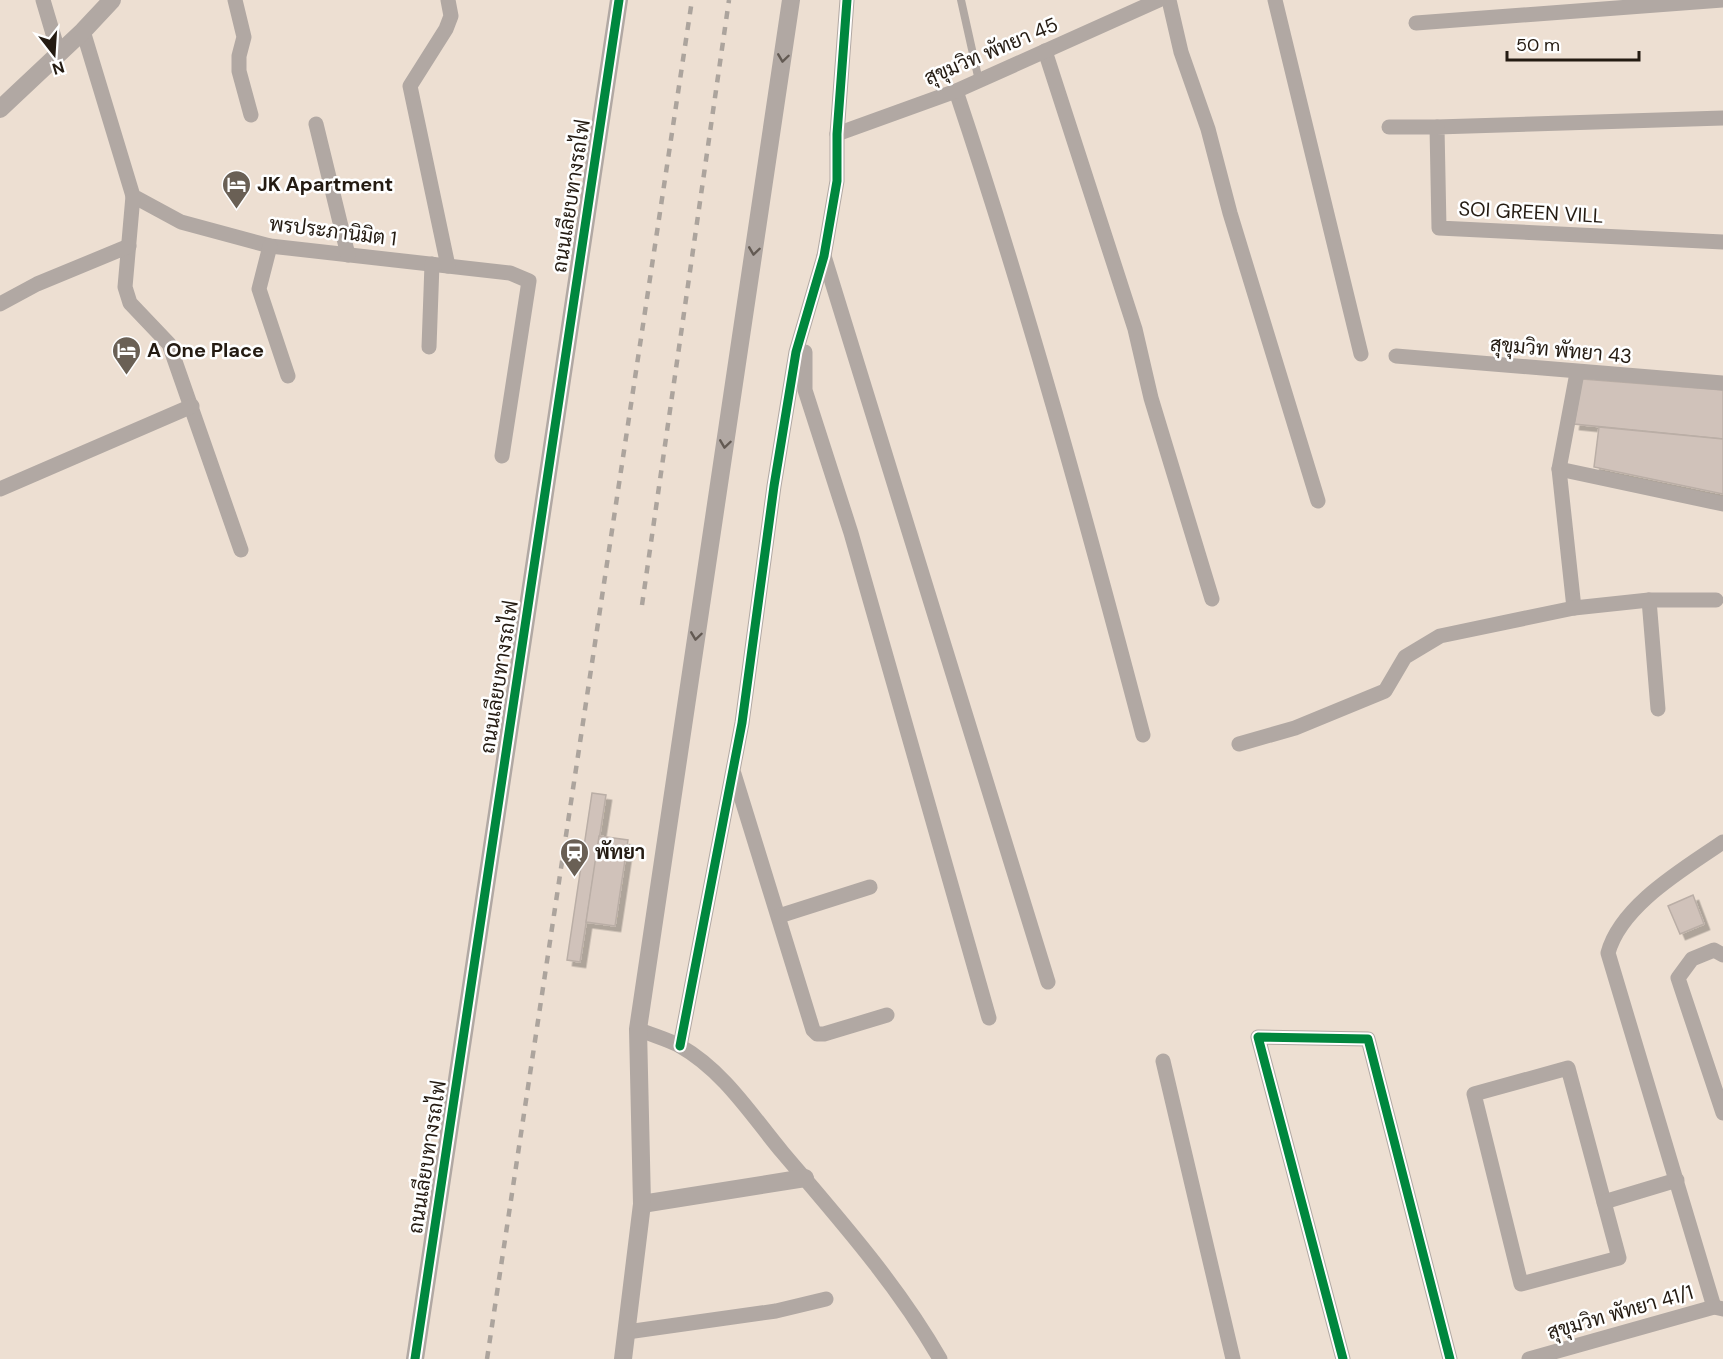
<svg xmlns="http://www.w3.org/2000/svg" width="1723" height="1359" font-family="'DM Sans',Sarabun,sans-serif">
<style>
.building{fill:#d0c2ba;stroke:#baaea6;stroke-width:1.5;filter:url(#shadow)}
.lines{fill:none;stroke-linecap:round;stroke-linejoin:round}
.service{stroke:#b1a8a3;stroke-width:8}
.minor{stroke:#b1a8a3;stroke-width:15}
.tertiary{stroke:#b1a8a3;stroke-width:18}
.rail{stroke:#aca49d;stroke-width:4.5;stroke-dasharray:8 8;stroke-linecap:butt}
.cycleway-casing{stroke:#fff;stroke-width:13}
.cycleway{stroke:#00873e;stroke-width:9}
.oneway{stroke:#635a53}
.labels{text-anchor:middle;stroke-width:5;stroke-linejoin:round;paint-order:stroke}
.street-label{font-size:20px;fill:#241b12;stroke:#fff}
.poi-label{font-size:20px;font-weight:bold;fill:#241b12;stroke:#fff;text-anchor:start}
</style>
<defs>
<filter id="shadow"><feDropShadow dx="5.5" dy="5.5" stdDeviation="0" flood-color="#0004"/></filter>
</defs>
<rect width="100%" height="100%" fill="#eddfd2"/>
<g class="building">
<path d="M1582 379 1723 390V439L1574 424Z"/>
<path d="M1599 427 1723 439V494L1594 467Z"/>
<path d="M592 793 606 795 580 962 567 960Z"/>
<path d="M599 836 628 840 615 926 586 922Z"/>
<path d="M1693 895 1704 924 1680 934 1668 906Z"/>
</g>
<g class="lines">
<path class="service" d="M961 0 979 81"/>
<g class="minor">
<path d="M43 0 59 54"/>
<path d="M235 0 244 37 239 56V71L251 115"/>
<path d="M1169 0 1181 52 1208 129 1230 213 1318 501"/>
<path d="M1275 0 1361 354"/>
<path d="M1416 23 1723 0"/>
<path d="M83 31 133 196 181 222 270 246 510 273 529 281 502 456"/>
<path d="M1045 51 1135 329 1151 398 1212 599"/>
<path d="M956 91C1027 303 1086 518 1143 735"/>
<path d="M1723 118 1437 127 1439 228 1723 242"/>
<path d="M316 124 348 255"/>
<path d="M1389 127H1437"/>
<path d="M837 134 956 91 1159 0"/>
<path d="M133 196 125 287 130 303 169 344 241 550"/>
<path d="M270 246 259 289 288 376"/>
<path d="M824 256 1048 982"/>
<path d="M448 266 410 86 446 29 451 16 448 0"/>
<path d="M0 304 37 284 129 246"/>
<path d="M429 347 432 264"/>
<path d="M805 352V390L851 533 989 1018"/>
<path d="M1396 356 1723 383"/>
<path d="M1559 469 1723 504"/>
<path d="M0 489 192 406"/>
<path d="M1649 600 1658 709"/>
<path d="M1574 608 1559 469 1577 373"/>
<path d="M1239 744 1295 728 1385 691 1405 657 1440 636 1574 608 1649 600H1716"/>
<path d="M734 774 813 1030 817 1034H824L887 1015"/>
<path d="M779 916 870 887"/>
<path d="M1723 955 1714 950 1692 959 1678 978 1723 1113"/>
<path d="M638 1029C651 1035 667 1039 680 1046 724 1071 752 1116 783 1153 839 1219 897 1284 940 1359"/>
<path d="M680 1046 742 723 774 486 796 352 824 256 837 181V134L847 0"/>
<path d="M1163 1061 1233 1359"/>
<path d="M1568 1068 1619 1258 1521 1284 1474 1094Z"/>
<path d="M1604 1202 1677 1180"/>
<path d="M1714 1307 1608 953C1621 905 1684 869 1723 842"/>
<path d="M627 1332 776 1311 826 1299"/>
<path d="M1343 1359 1258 1037 1368 1039 1450 1359"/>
<path d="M1529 1359 1714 1307 1723 1309"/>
</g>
<g class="tertiary">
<path d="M0 109 83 31 112 0"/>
<path d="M642 1204 805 1178"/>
<path d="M415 1359 619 0"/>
<path d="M623 1359 642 1204 638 1029 791 0"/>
</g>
<g class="rail">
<path d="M642 605 729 0"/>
<path d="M487 1359 692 0"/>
</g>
<defs>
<g id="cycleway">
<path d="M680 1046 742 723 774 486 796 352 824 256 837 181V134L847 0"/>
<path d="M415 1359 619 0"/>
<path d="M1343 1359 1258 1037 1368 1039 1450 1359"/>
</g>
</defs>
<use href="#cycleway" class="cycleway-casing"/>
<use href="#cycleway" class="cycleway"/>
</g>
<defs><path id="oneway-chevron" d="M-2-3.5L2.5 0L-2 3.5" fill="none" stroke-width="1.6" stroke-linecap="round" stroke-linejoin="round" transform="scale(1.5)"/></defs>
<g class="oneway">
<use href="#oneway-chevron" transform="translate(783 58) rotate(98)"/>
<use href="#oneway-chevron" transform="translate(754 251) rotate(98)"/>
<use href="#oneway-chevron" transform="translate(725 444) rotate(98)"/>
<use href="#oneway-chevron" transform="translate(696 636) rotate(98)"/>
</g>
<defs>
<symbol id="hotel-pin" viewBox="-11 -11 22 30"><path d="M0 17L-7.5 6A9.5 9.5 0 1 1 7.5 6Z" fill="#6a6055" stroke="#fff"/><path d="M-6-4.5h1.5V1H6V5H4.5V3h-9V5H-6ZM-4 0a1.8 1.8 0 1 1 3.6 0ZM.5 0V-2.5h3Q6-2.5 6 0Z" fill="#fff"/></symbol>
<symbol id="station-pin" viewBox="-11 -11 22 30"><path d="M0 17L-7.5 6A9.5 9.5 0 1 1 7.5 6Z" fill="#6a6055" stroke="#fff"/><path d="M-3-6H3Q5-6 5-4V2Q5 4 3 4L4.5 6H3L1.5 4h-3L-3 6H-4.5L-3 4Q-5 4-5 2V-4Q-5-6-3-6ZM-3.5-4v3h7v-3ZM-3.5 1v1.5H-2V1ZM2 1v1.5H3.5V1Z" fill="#fff"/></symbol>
</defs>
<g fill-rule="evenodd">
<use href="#hotel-pin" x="220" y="168" width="33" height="45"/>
<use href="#hotel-pin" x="110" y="334" width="33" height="45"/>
<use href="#station-pin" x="558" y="836" width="33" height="45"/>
</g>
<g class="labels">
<g class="street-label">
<text transform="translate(991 51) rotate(-23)" y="7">สุขุมวิท พัทยา 45</text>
<text transform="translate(571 196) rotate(-81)" y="7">ถนนเลียบทางรถไฟ</text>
<text transform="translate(1531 212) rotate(3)" y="7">SOI GREEN VILL</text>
<text transform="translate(333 231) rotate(7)" y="7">พรประภานิมิต 1</text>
<text transform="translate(1561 350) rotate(5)" y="7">สุขุมวิท พัทยา 43</text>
<text transform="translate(499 677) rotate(-81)" y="7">ถนนเลียบทางรถไฟ</text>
<text transform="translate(427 1157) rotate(-81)" y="7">ถนนเลียบทางรถไฟ</text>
<text transform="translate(1620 1312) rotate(-16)" y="7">สุขุมวิท พัทยา 41/1</text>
</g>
<g class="poi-label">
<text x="257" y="191">JK Apartment</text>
<text x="147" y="357">A One Place</text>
<text x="595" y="859">พัทยา</text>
</g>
</g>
<g transform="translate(54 54) rotate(163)" stroke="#ffffff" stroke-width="4.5" paint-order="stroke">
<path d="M0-4.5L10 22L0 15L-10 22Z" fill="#241b12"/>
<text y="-9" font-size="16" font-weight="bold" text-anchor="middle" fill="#241b12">N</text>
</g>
<path d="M1507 51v9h132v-9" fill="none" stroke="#241b12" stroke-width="3"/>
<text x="1516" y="51" font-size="18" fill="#241b12" stroke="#ffffff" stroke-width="4.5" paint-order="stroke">50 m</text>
</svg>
